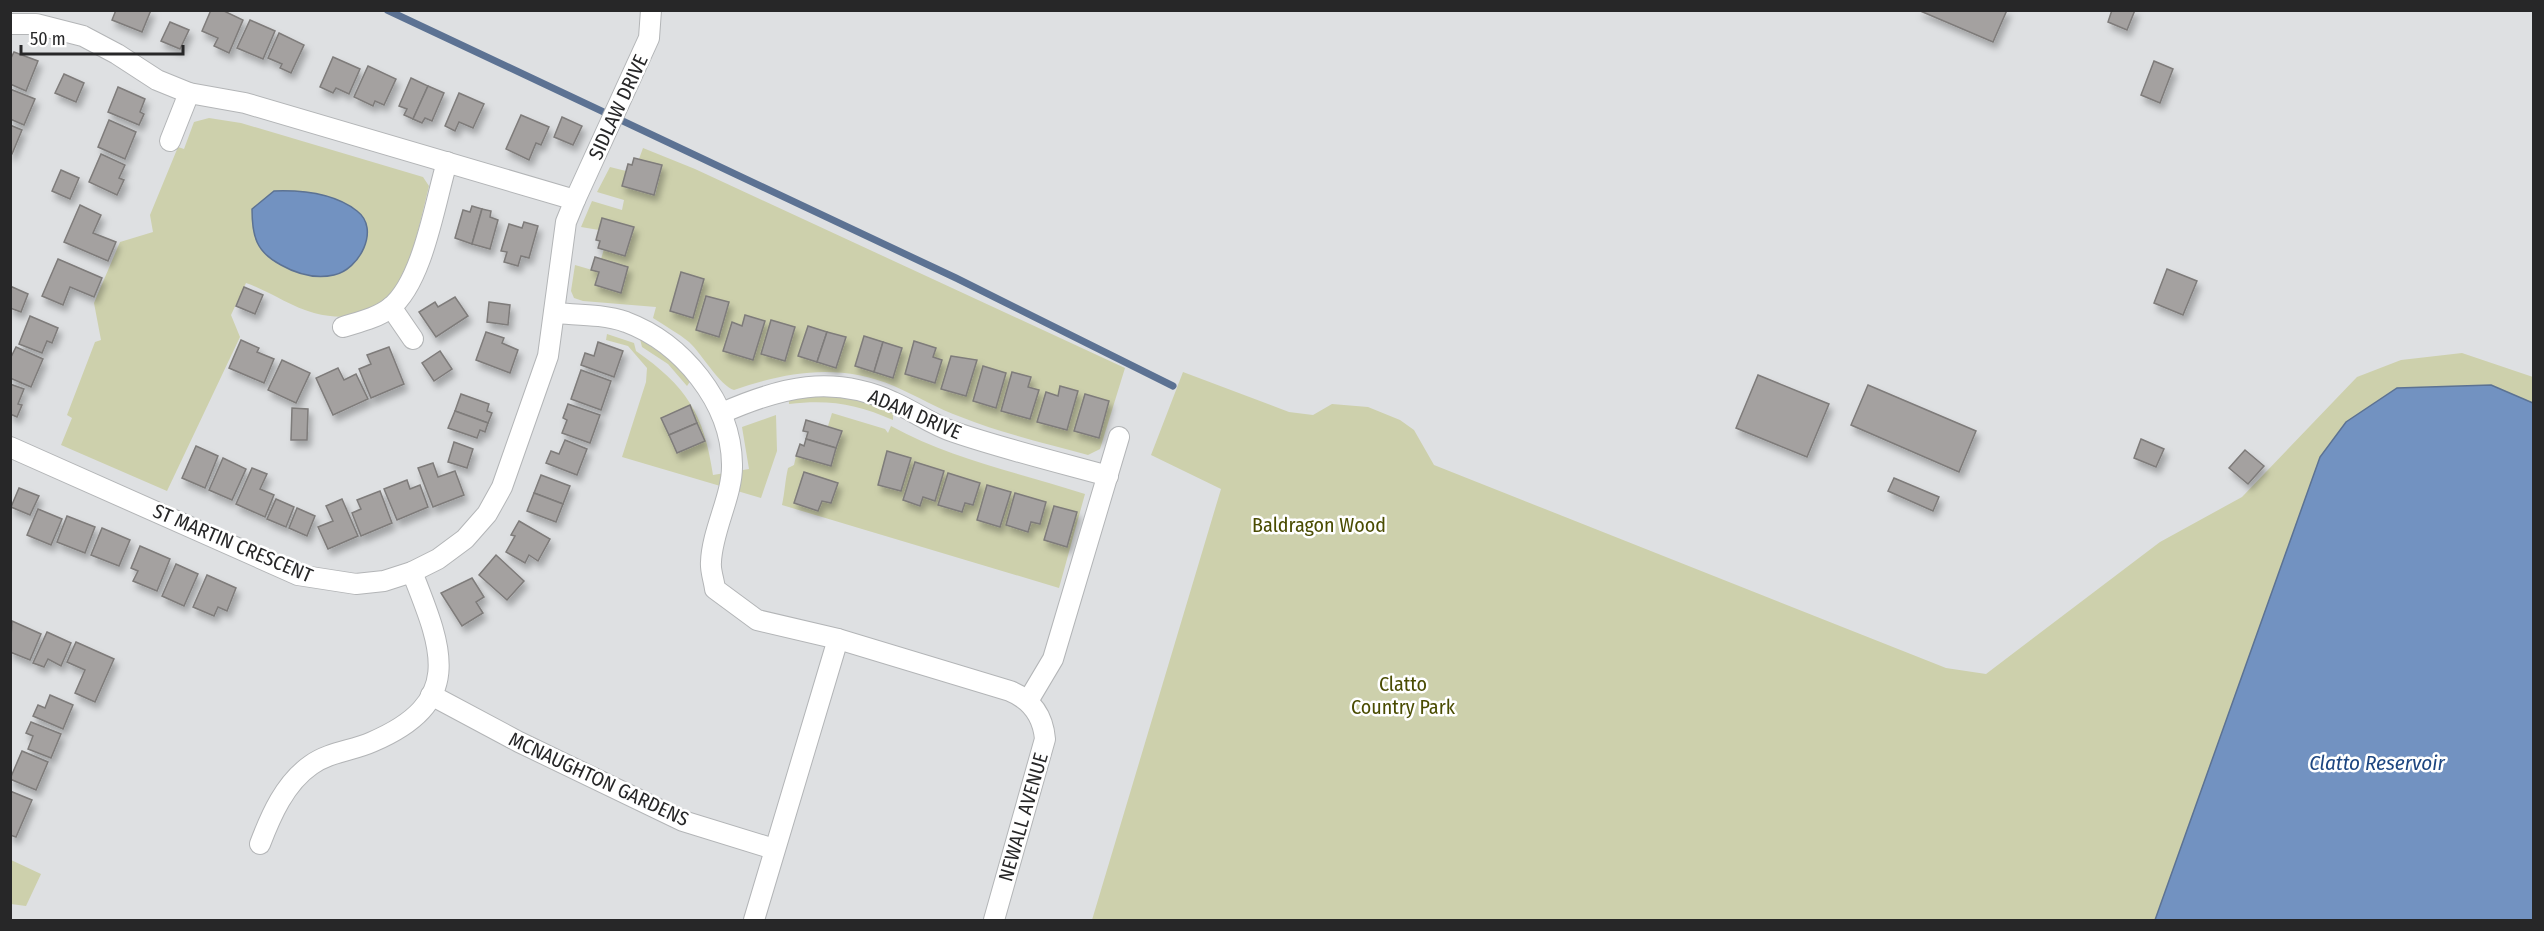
<svg xmlns="http://www.w3.org/2000/svg" width="2544" height="931" font-family="'Fira Sans Condensed',sans-serif">
<style>
.green{fill:#cdd0ac;fill-rule:evenodd}
.water{fill:#7292c1;stroke:#5c7293;stroke-width:1.5}
.lines{fill:none;stroke-linecap:round;stroke-linejoin:round}
.stream{stroke:#5c7293;stroke-width:7}
.building{fill:#a4a1a0;stroke:#7e7b7a;stroke-width:1.5;filter:url(#shadow)}
.minor-casing{stroke:#b3b5b7;stroke-width:22}
.minor{stroke:#fff;stroke-width:20}
.labels{text-anchor:middle;stroke-width:5;stroke-linejoin:round;paint-order:stroke}
.street-label{font-size:20px;fill:#272728;stroke:#fff}
.park-label{font-size:20px;fill:#4a4c02;stroke:#fff}
.water-label{font-size:21px;font-style:italic;fill:#1d4681;stroke:#fff}
</style>
<defs>
<filter id="shadow"><feDropShadow dx="3.5" dy="6" stdDeviation="3" flood-color="#0004"/></filter>
</defs>
<rect width="100%" height="100%" fill="#dee0e2"/>
<g class="green">
<path d="M209 118 241 123 423 177 429 186C413 249 402 336 314 313 291 307 269 291 246 283L231 315 240 337 167 491 61 445 72 418 67 415 95 342 101 340 94 303 120 242 153 232 150 215 178 147 184 149 194 122Z"/>
<path d="M643 148 695 169 1125 368 1100 449 1088 455C1047 444 1001 433 961 417 938 409 917 396 894 386 840 363 788 371 734 390 720 386 702 354 689 342 678 333 665 326 653 318L656 307 583 301 574 298 571 291 575 265 599 272 596 285 621 292 628 267 601 259 604 249 625 256 634 227 603 218 599 230 581 227 592 201 622 210 624 200 597 192 610 167 626 171 622 186 655 195 662 166 639 159ZM808 326 846 338 799 355ZM864 336 902 348 893 378 855 366Z"/>
<path d="M607 334 634 343 636 351C686 386 704 413 713 475L749 469 742 427 776 415 777 451 761 498 622 457 646 382 647 368 628 346 606 340ZM689 406 705 440 677 453 662 418Z"/>
<path d="M640 339 671 360 691 380 687 386 668 364 642 347Z"/>
<path d="M2462 353 2533 377V920H1092L1221 489 1151 455 1183 372 1289 412 1313 415 1332 404 1368 407 1400 420 1414 430 1434 465 1946 668 1986 674 2160 542 2242 497 2357 377 2401 360Z"/>
<path d="M811 395C841 396 865 400 893 412V420C858 404 828 399 789 404V398Z"/>
<path d="M832 413 885 429 888 433 891 426C951 459 1020 473 1085 494L1059 588 782 505C785 491 785 481 788 468L794 465 796 456 831 466 841 431 828 426Z"/>
<path d="M11 860 41 874 26 906 11 904Z"/>
</g>
<g class="water">
<path d="M274 191C302 190 334 193 357 211 381 229 359 270 334 275 316 279 297 274 281 265 256 252 252 236 252 209Z"/>
<path d="M2491 385 2533 403V920H2155L2320 457 2346 422 2397 388Z"/>
</g>
<g class="lines">
<path class="stream" d="M387 10 956 278 1173 386"/>
</g>
<g class="building">
<path d="M116 10H151L142 32 112 20Z"/>
<path d="M211 10H222L243 20 229 53 214 46 218 38 202 31Z"/>
<path d="M1918 10H2007L1993 42Z"/>
<path d="M2112 10H2135L2127 30 2108 22Z"/>
<path d="M250 20 275 31 263 59 237 48Z"/>
<path d="M170 22 189 30 180 49 161 41Z"/>
<path d="M279 33 304 45 291 73 280 68 282 64 268 58Z"/>
<path d="M14 52 38 61 26 91 10 84V60Z"/>
<path d="M333 57 360 69 349 94 336 88 333 93 320 87Z"/>
<path d="M2154 61 2173 69 2160 103 2141 95Z"/>
<path d="M368 66 396 79 384 105 375 101 373 106 354 97Z"/>
<path d="M64 74 84 83 76 102 55 93Z"/>
<path d="M411 78 428 86 413 119 404 115 407 109 399 106Z"/>
<path d="M428 86 444 93 432 121 425 118 422 123 413 119Z"/>
<path d="M118 87 145 99 140 112 144 114 139 125 108 112Z"/>
<path d="M10 89 35 99 24 125 10 119Z"/>
<path d="M459 93 484 104 473 128 459 122 455 131 445 126Z"/>
<path d="M521 115 549 127 541 145 536 143 529 160 506 149Z"/>
<path d="M562 117 582 126 573 145 554 137Z"/>
<path d="M109 120 136 132 125 159 98 147Z"/>
<path d="M10 125 22 130 12 154H10Z"/>
<path d="M101 154 125 165 119 178 124 180 117 195 89 182Z"/>
<path d="M634 158 662 165 654 195 622 186 628 164 632 165Z"/>
<path d="M61 170 79 178 70 199 52 191Z"/>
<path d="M80 205 101 215 93 233 116 242 108 261 64 242Z"/>
<path d="M472 206 482 209 472 244 455 238 463 210 470 212Z"/>
<path d="M482 209 491 211 490 217 498 220 490 249 472 244Z"/>
<path d="M602 218 634 227 625 256 598 248 600 241 596 240Z"/>
<path d="M524 222 538 226 529 258 521 256 518 266 504 262 507 252 501 251 509 224 522 228Z"/>
<path d="M595 257 628 267 621 293 595 285 599 272 591 270Z"/>
<path d="M58 259 102 278 94 297 70 287 63 305 42 296Z"/>
<path d="M2167 269 2197 281 2183 315 2154 303Z"/>
<path d="M681 272 704 279 693 318 670 311Z"/>
<path d="M10 286 28 294 21 312 10 308Z"/>
<path d="M244 287 263 295 255 314 236 306Z"/>
<path d="M706 296 729 302 719 337 696 330Z"/>
<path d="M455 297 468 316 436 337 419 312 435 302 438 307Z"/>
<path d="M489 302 510 305 508 325 487 322Z"/>
<path d="M745 315 765 321 753 360 723 351 732 322 742 326Z"/>
<path d="M30 316 58 328 52 343 47 341 42 353 19 344Z"/>
<path d="M771 320 795 327 785 361 761 354Z"/>
<path d="M808 326 827 332 817 362 798 356Z"/>
<path d="M486 332 504 338 502 343 518 350 510 373 476 360Z"/>
<path d="M827 332 846 337 836 368 817 362Z"/>
<path d="M864 336 883 342 874 372 855 366Z"/>
<path d="M241 340 259 348 257 352 274 359 264 383 229 368Z"/>
<path d="M914 341 936 348 933 357 942 360 935 383 905 374Z"/>
<path d="M598 342 623 351 614 377 581 365 585 353 594 356Z"/>
<path d="M883 342 902 348 893 378 874 372Z"/>
<path d="M16 347 43 359 31 387 10 378V359Z"/>
<path d="M389 347 404 384 371 398 359 369 371 364 367 355Z"/>
<path d="M440 351 452 369 434 381 422 363Z"/>
<path d="M951 356 977 360 966 396 941 389Z"/>
<path d="M282 360 310 373 296 403 268 390Z"/>
<path d="M983 366 1006 373 996 408 973 401Z"/>
<path d="M338 368 344 380 356 374 368 399 333 415 316 378Z"/>
<path d="M581 370 611 381 601 410 571 399Z"/>
<path d="M1012 372 1031 377 1028 387 1039 390 1030 419 1001 411Z"/>
<path d="M1758 375 1829 404 1807 457 1736 428Z"/>
<path d="M10 384 24 389 18 404 22 405 17 417 10 414Z"/>
<path d="M1868 385 1976 431 1959 472 1851 425Z"/>
<path d="M1060 386 1078 391 1067 430 1037 422 1046 392 1058 396Z"/>
<path d="M461 394 489 404 487 411 492 413 488 423 455 411Z"/>
<path d="M1085 394 1109 401 1099 438 1074 431Z"/>
<path d="M568 404 600 415 590 443 562 433 567 420 563 418Z"/>
<path d="M690 405 697 423 669 435 661 418Z"/>
<path d="M292 408 308 409 307 440H291Z"/>
<path d="M455 411 488 423 485 432 480 430 477 438 448 428Z"/>
<path d="M806 420 842 431 836 448 806 439 808 432 803 431Z"/>
<path d="M697 423 705 441 677 453 669 435Z"/>
<path d="M806 439 836 448 831 466 796 456 800 444 804 446Z"/>
<path d="M2141 439 2164 449 2156 467 2134 458Z"/>
<path d="M565 440 587 449 577 475 546 463 551 451 559 454Z"/>
<path d="M454 442 473 449 467 468 448 462Z"/>
<path d="M196 446 218 456 205 488 182 478Z"/>
<path d="M2245 450 2264 466 2248 484 2229 468Z"/>
<path d="M887 451 911 458 901 491 878 485Z"/>
<path d="M223 458 246 469 232 500 209 490Z"/>
<path d="M915 462 944 471 935 501 923 497 920 506 903 500Z"/>
<path d="M433 463 438 477 455 471 464 495 433 507 418 468Z"/>
<path d="M252 468 267 474 260 489 274 495 265 517 236 504Z"/>
<path d="M804 472 838 483 831 503 822 501 818 511 794 503Z"/>
<path d="M948 473 980 483 973 505 965 503 962 512 938 505Z"/>
<path d="M541 475 570 486 563 504 534 493Z"/>
<path d="M1894 478 1939 497 1933 511 1888 491Z"/>
<path d="M407 480 410 489 420 485 428 507 397 520 384 489Z"/>
<path d="M987 485 1011 492 1000 527 977 520Z"/>
<path d="M19 488 39 496 30 515 11 507Z"/>
<path d="M380 491 392 523 361 536 352 513 361 509 357 500Z"/>
<path d="M534 493 563 504 556 522 527 511Z"/>
<path d="M1015 493 1046 502 1040 524 1031 522 1028 532 1006 525Z"/>
<path d="M276 499 294 507 286 527 267 519Z"/>
<path d="M342 499 358 536 328 549 318 527 333 521 326 506Z"/>
<path d="M1054 506 1077 512 1067 547 1044 540Z"/>
<path d="M297 508 315 516 307 536 289 528Z"/>
<path d="M38 509 62 519 51 545 27 535Z"/>
<path d="M67 516 95 527 85 553 57 542Z"/>
<path d="M519 521 550 539 538 561 529 555 525 563 506 552 515 536 511 535Z"/>
<path d="M102 528 130 540 119 566 91 555Z"/>
<path d="M140 546 170 559 157 591 133 581 138 571 131 568Z"/>
<path d="M496 555 524 581 507 600 479 575Z"/>
<path d="M176 564 198 574 184 606 162 596Z"/>
<path d="M207 575 236 588 227 611 218 607 214 616 193 607Z"/>
<path d="M472 578 484 597 476 602 483 613 462 626 441 593Z"/>
<path d="M12 621 41 634 30 660 10 652Z"/>
<path d="M47 632 71 643 61 666 48 659 44 667 33 663Z"/>
<path d="M76 642 114 659 95 702 75 693 85 670 67 662Z"/>
<path d="M50 695 73 705 63 729 33 716 38 705 45 708Z"/>
<path d="M31 722 61 734 51 758 28 749 33 736 26 733Z"/>
<path d="M22 751 48 762 36 790 10 779Z"/>
<path d="M10 791 32 800 16 837 10 835Z"/>
</g>
<g class="lines">
<defs>
<g id="minor">
<path d="M10 24H36L83 36 117 54 157 80 189 93 245 103 575 200 566 222 548 356 502 487 487 514 465 539 438 559 412 572 384 581 356 584 298 575 10 447"/>
<path d="M170 141 189 93"/>
<path d="M575 200 649 38 651 10"/>
<path d="M391 307 413 339"/>
<path d="M554 313C577 315 603 314 626 322 682 343 731 402 732 464 733 495 712 530 711 562 710 570 714 580 715 589L757 620 838 639 1010 691C1032 700 1043 716 1045 739L994 920"/>
<path d="M343 327C359 322 377 318 390 308 423 282 435 202 447 162"/>
<path d="M722 413C781 387 832 374 893 402 914 411 932 425 954 432 1004 449 1057 462 1108 476"/>
<path d="M431 695 519 742 683 821 774 849"/>
<path d="M1028 701 1053 659 1119 437"/>
<path d="M260 844C271 815 285 783 311 765 329 752 352 751 372 742 466 702 442 648 412 572"/>
<path d="M754 920 838 639"/>
</g>
</defs>
<use href="#minor" class="minor-casing"/>
<use href="#minor" class="minor"/>
</g>
<g class="labels">
<g class="street-label">
<text transform="translate(618 107) rotate(-65)" y="7">SIDLAW DRIVE</text>
<text transform="translate(915 414) rotate(23)" y="7">ADAM DRIVE</text>
<text transform="translate(233 543) rotate(23)" y="7">ST MARTIN CRESCENT</text>
<text transform="translate(599 779) rotate(25)" y="7">MCNAUGHTON GARDENS</text>
<text transform="translate(1023 817) rotate(-74)" y="7">NEWALL AVENUE</text>
</g>
<g class="park-label">
<text x="1319" y="532">Baldragon Wood</text>
<text x="1403" y="691">Clatto<tspan x="1403" dy="23">Country Park</tspan></text>
</g>
<g class="water-label">
<text x="2377" y="770">Clatto Reservoir</text>
</g>
</g>
<rect width="2544" height="931" fill="none" stroke="#272728" stroke-width="24"/>
<path d="M21 45v9h162v-9" fill="none" stroke="#272728" stroke-width="3"/>
<text x="30" y="45" font-size="18" fill="#272728" stroke="#ffffff" stroke-width="4.5" paint-order="stroke">50 m</text>
</svg>
